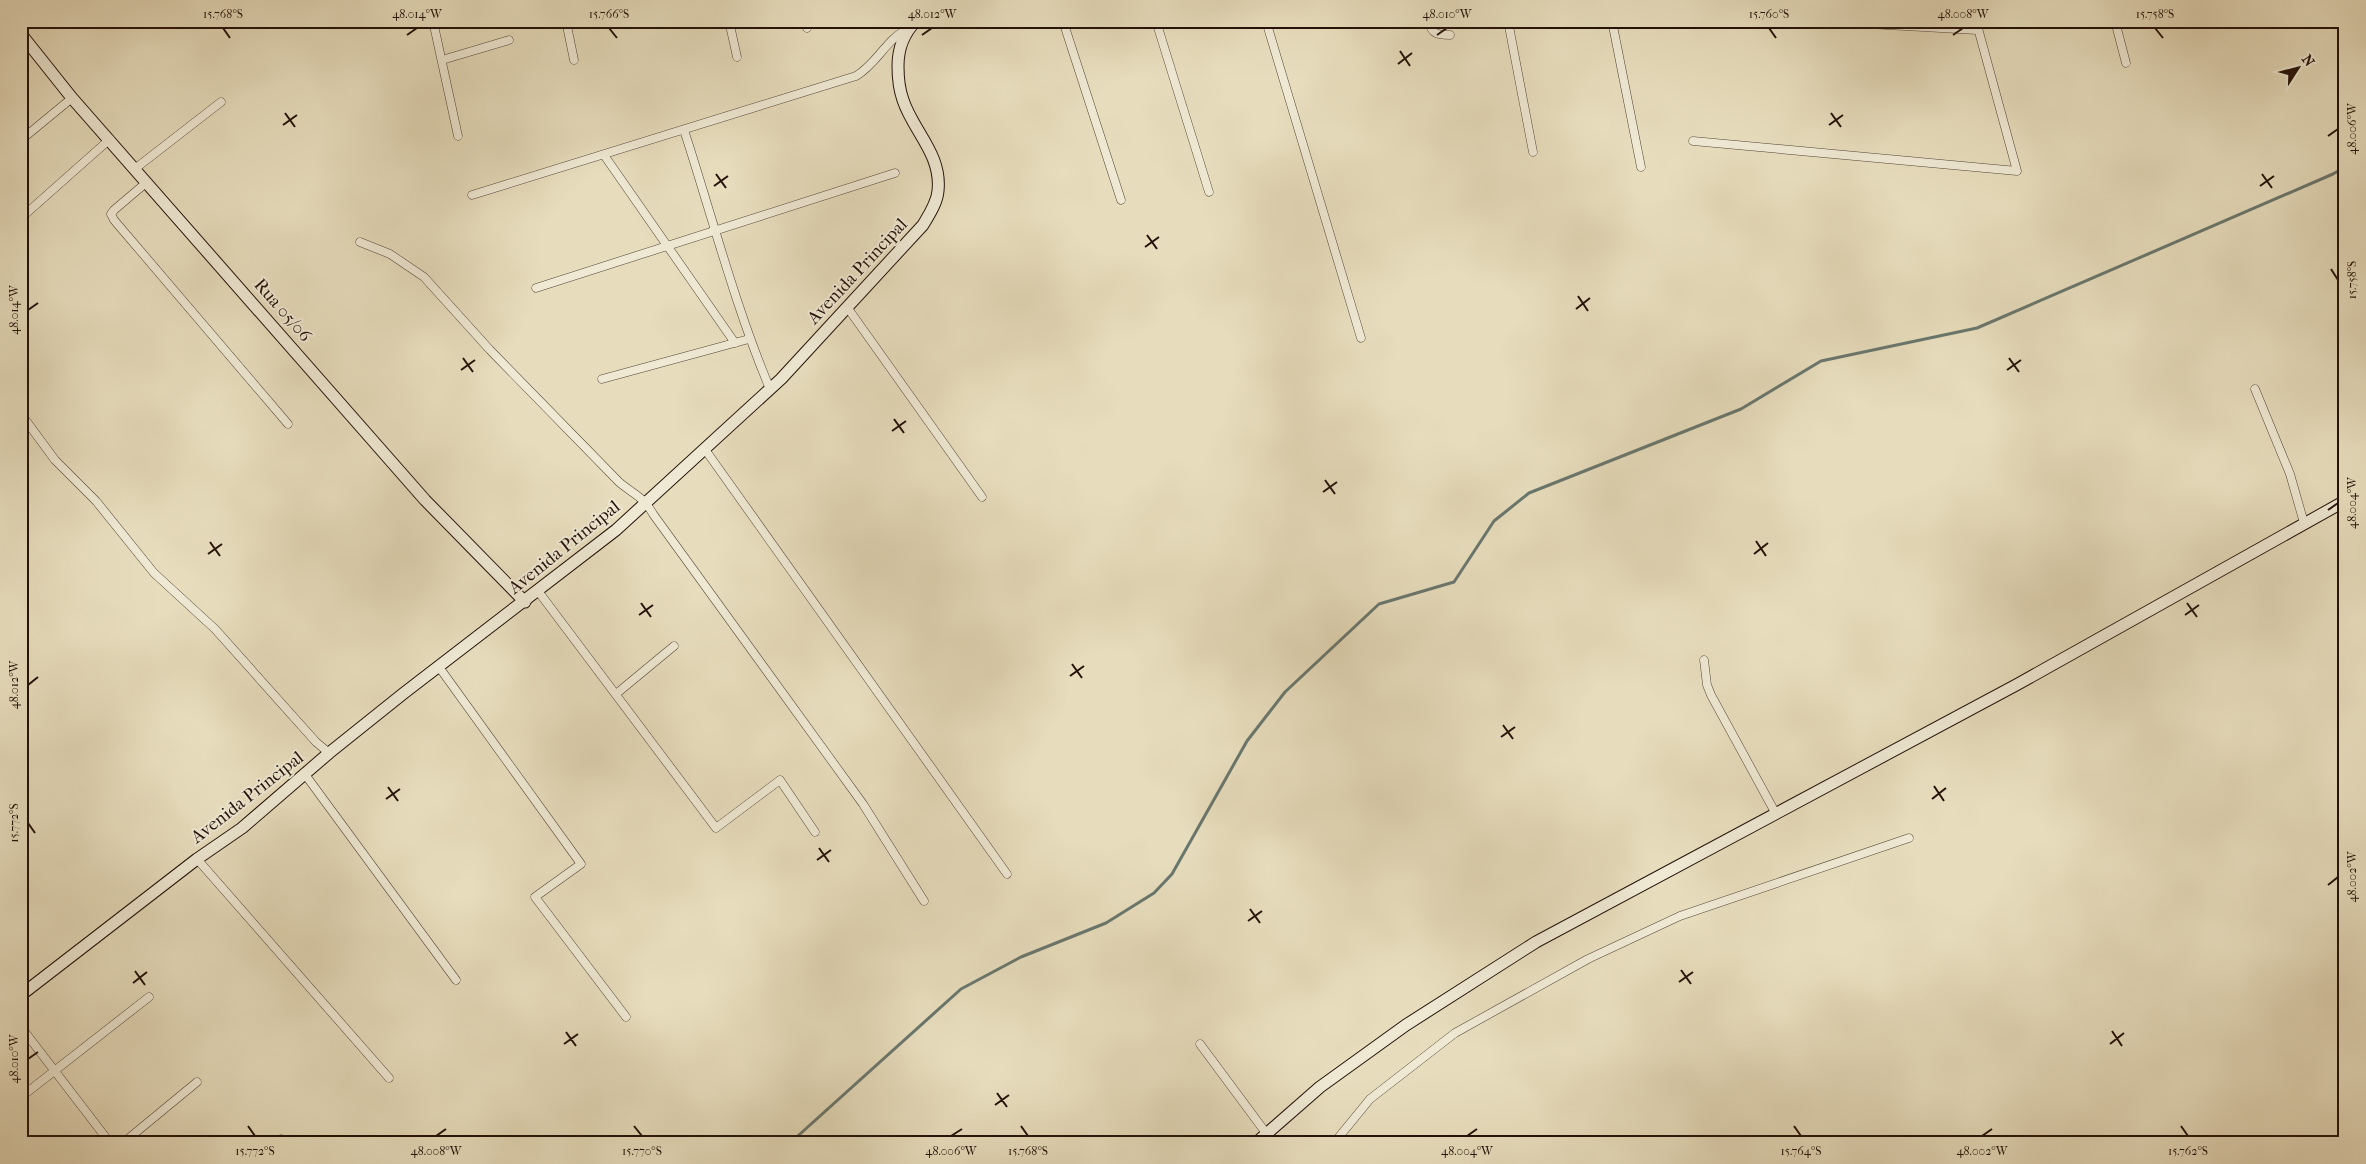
<svg xmlns="http://www.w3.org/2000/svg" width="2366" height="1164" font-family="'IM FELL French Canon',serif">
<style>
.lines{fill:none;stroke-linecap:round;stroke-linejoin:round}
.stream{stroke:#69776e;stroke-width:3}
.street-casing{stroke:#544436;stroke-width:9}
.secondary-casing{stroke:#231109;stroke-width:13}
.street{stroke:#efe9d4;stroke-width:8}
.secondary{stroke:#efe9d4;stroke-width:11}
.ticks{fill:none;stroke:#231109;stroke-width:2}
.labels{text-anchor:middle;stroke-width:4;stroke-linejoin:round;paint-order:stroke}
.street-label{font-size:18px;fill:#231109;stroke:#efe9d4}
.neatline{fill:none;stroke:#231109;stroke-width:2}
.ticks-label{font-size:12px;text-anchor:middle;fill:#231109}
</style>
<rect width="100%" height="100%" fill="#e7ddbd"/>
<filter id="stains"><feTurbulence type="fractalNoise" baseFrequency=".004" numOctaves="4"/><feColorMatrix values="0 0 0 0 .2 0 0 0 0 .09 0 0 0 0 .02 0 0 0 .5 -.17"/></filter>
<radialGradient id="worn" r=".72"><stop offset=".6" stop-color="#630" stop-opacity="0"/><stop offset="1" stop-color="#630" stop-opacity=".3"/></radialGradient>
<g class="lines">
<path class="stream" d="M790 1143 961 989 1021 957 1106 923 1154 893 1172 874 1247 741 1285 692 1379 604 1454 582 1494 521 1529 493 1741 409 1821 361 1977 328 2333 174 2345 167"/>
<defs>
<g id="street">
<path d="M433 21 458 136"/>
<path d="M566 21 574 60"/>
<path d="M650 21 651 24"/>
<path d="M729 21 737 57"/>
<path d="M806 21 807 28"/>
<path d="M1063 21 1121 200"/>
<path d="M1156 21 1209 192"/>
<path d="M1266 21 1361 338"/>
<path d="M1428 21C1432 34 1437 35 1450 35"/>
<path d="M1508 21 1533 152"/>
<path d="M1612 21 1641 167"/>
<path d="M1815 21 1977 30"/>
<path d="M2115 21 2126 63"/>
<path d="M442 60 509 40"/>
<path d="M684 130C712 216 735 306 770 389"/>
<path d="M21 140 72 98"/>
<path d="M1693 141 2017 171 1976 21"/>
<path d="M604 155 735 343"/>
<path d="M136 168 221 102"/>
<path d="M147 182 114 210 111 214 114 220 288 424"/>
<path d="M472 195 856 76C877 64 886 39 908 29"/>
<path d="M21 218 110 139"/>
<path d="M360 242 390 254 424 277 490 350 619 482C633 494 644 497 653 514L863 804 924 901"/>
<path d="M536 288 895 173"/>
<path d="M847 307 982 497"/>
<path d="M602 379 749 339"/>
<path d="M2255 389 2290 474 2304 523"/>
<path d="M21 414 55 460 96 501 154 573 215 629 316 742 329 753"/>
<path d="M704 448 1007 874"/>
<path d="M538 591 716 828 780 780 815 832"/>
<path d="M1704 660 1707 685 1711 695 1776 814"/>
<path d="M439 667 581 864 535 897 626 1017"/>
<path d="M616 694 674 646"/>
<path d="M304 773 456 980"/>
<path d="M197 859 389 1078"/>
<path d="M21 1027 110 1143"/>
<path d="M1200 1044 1266 1133"/>
<path d="M21 1097 149 997"/>
<path d="M123 1143 197 1082"/>
<path d="M276 1143 281 1139"/>
<path d="M1334 1143 1370 1099 1455 1033 1588 959 1680 916 1909 838"/>
</g>
<g id="secondary">
<path d="M21 34 72 98 425 500 525 602"/>
<path d="M21 995 197 859 242 828 329 753 404 693 616 530 781 379 923 225C929 215 937 203 938 191 942 154 913 131 903 100 899 89 898 77 898 66 898 48 903 34 916 21"/>
<path d="M1256 1143 1320 1087 1406 1025 1536 942 2018 684 2345 501"/>
</g>
</defs>
<use href="#street" class="street-casing"/>
<use href="#secondary" class="secondary-casing"/>
<use href="#street" class="street"/>
<use href="#secondary" class="secondary"/>
</g>
<path class="ticks" d="M223 28 230 38M609 28 617 38M1769 28 1776 38M2155 28 2163 38M407 35 417 28M922 35 932 28M1437 35 1447 28M1953 35 1963 28M1400 51 1410 66M1398 64 1412 53M285 113 295 127M1831 113 1841 127M283 125 297 115M1829 125 1843 115M2328 136 2338 129M716 174 726 188M2262 174 2272 188M714 186 728 176M2260 186 2274 176M1147 235 1157 249M1145 247 1159 237M2331 269 2338 280M1578 296 1588 311M1576 309 1590 298M28 310 38 303M463 358 473 372M2009 358 2019 372M461 370 475 360M2007 370 2021 360M894 419 904 433M892 431 906 421M1325 480 1335 494M1323 492 1337 482M2328 510 2338 503M1756 541 1766 556M210 542 220 556M208 554 222 544M1754 554 1768 543M641 603 651 617M2187 603 2197 617M639 615 653 605M2185 615 2199 605M1072 664 1082 678M1070 676 1084 666M28 685 38 677M1503 725 1513 739M1501 737 1515 727M1934 786 1944 801M388 787 398 801M386 799 400 789M1932 799 1946 788M28 823 35 833M819 848 829 862M817 860 831 850M2328 885 2338 877M1250 909 1260 923M1248 921 1262 911M1681 970 1691 984M135 971 145 985M1679 982 1693 972M133 983 147 972M2112 1031 2122 1046M566 1032 576 1046M564 1044 578 1034M2110 1044 2124 1033M28 1059 38 1052M997 1093 1007 1107M995 1105 1009 1095M248 1126 255 1136M634 1126 642 1136M1021 1126 1028 1136M1794 1126 1801 1136M2181 1126 2188 1136M436 1136 446 1129M951 1136 962 1129M1467 1136 1477 1129M1982 1136 1992 1129"/>
<g class="labels">
<g class="street-label">
<text transform="translate(857 271) rotate(-47)" y="6">Avenida Principal</text>
<text transform="translate(283 310) rotate(49)" y="6">Rua 05/06</text>
<text transform="translate(564 547) rotate(-39)" y="6">Avenida Principal</text>
<text transform="translate(247 797) rotate(-38)" y="6">Avenida Principal</text>
</g>
</g>
<rect width="2366" height="1164" fill="none" stroke="#e7ddbd" stroke-width="55"/>
<g transform="translate(2298 68) rotate(54)" stroke="#efe9d4" stroke-width="4" paint-order="stroke">
<path d="M0-4L9 19L0 12L-9 19Z" fill="#231109"/>
<text y="-8" font-size="14" font-weight="bold" text-anchor="middle" fill="#231109">N</text>
</g>
<rect x="28" y="28" width="2310" height="1108" class="neatline"/>
<g class="ticks-label">
<text x="223" y="18">15.768°S</text>
<text x="417" y="18">48.014°W</text>
<text x="609" y="18">15.766°S</text>
<text x="932" y="18">48.012°W</text>
<text x="1447" y="18">48.010°W</text>
<text x="1769" y="18">15.760°S</text>
<text x="1963" y="18">48.008°W</text>
<text x="2155" y="18">15.758°S</text>
<text transform="translate(2352 129) rotate(-90)" y="4">48.006°W</text>
<text transform="translate(2352 280) rotate(-90)" y="4">15.758°S</text>
<text transform="translate(14 310) rotate(-90)" y="4">48.014°W</text>
<text transform="translate(2352 503) rotate(-90)" y="4">48.004°W</text>
<text transform="translate(14 685) rotate(-90)" y="4">48.012°W</text>
<text transform="translate(14 823) rotate(-90)" y="4">15.772°S</text>
<text transform="translate(2352 877) rotate(-90)" y="4">48.002°W</text>
<text transform="translate(14 1059) rotate(-90)" y="4">48.010°W</text>
<text x="255" y="1155">15.772°S</text>
<text x="436" y="1155">48.008°W</text>
<text x="642" y="1155">15.770°S</text>
<text x="951" y="1155">48.006°W</text>
<text x="1028" y="1155">15.768°S</text>
<text x="1467" y="1155">48.004°W</text>
<text x="1801" y="1155">15.764°S</text>
<text x="1982" y="1155">48.002°W</text>
<text x="2188" y="1155">15.762°S</text>
</g>
<rect width="100%" height="100%" filter="url(#stains)"/>
<rect width="100%" height="100%" fill="url(#worn)"/>
</svg>
